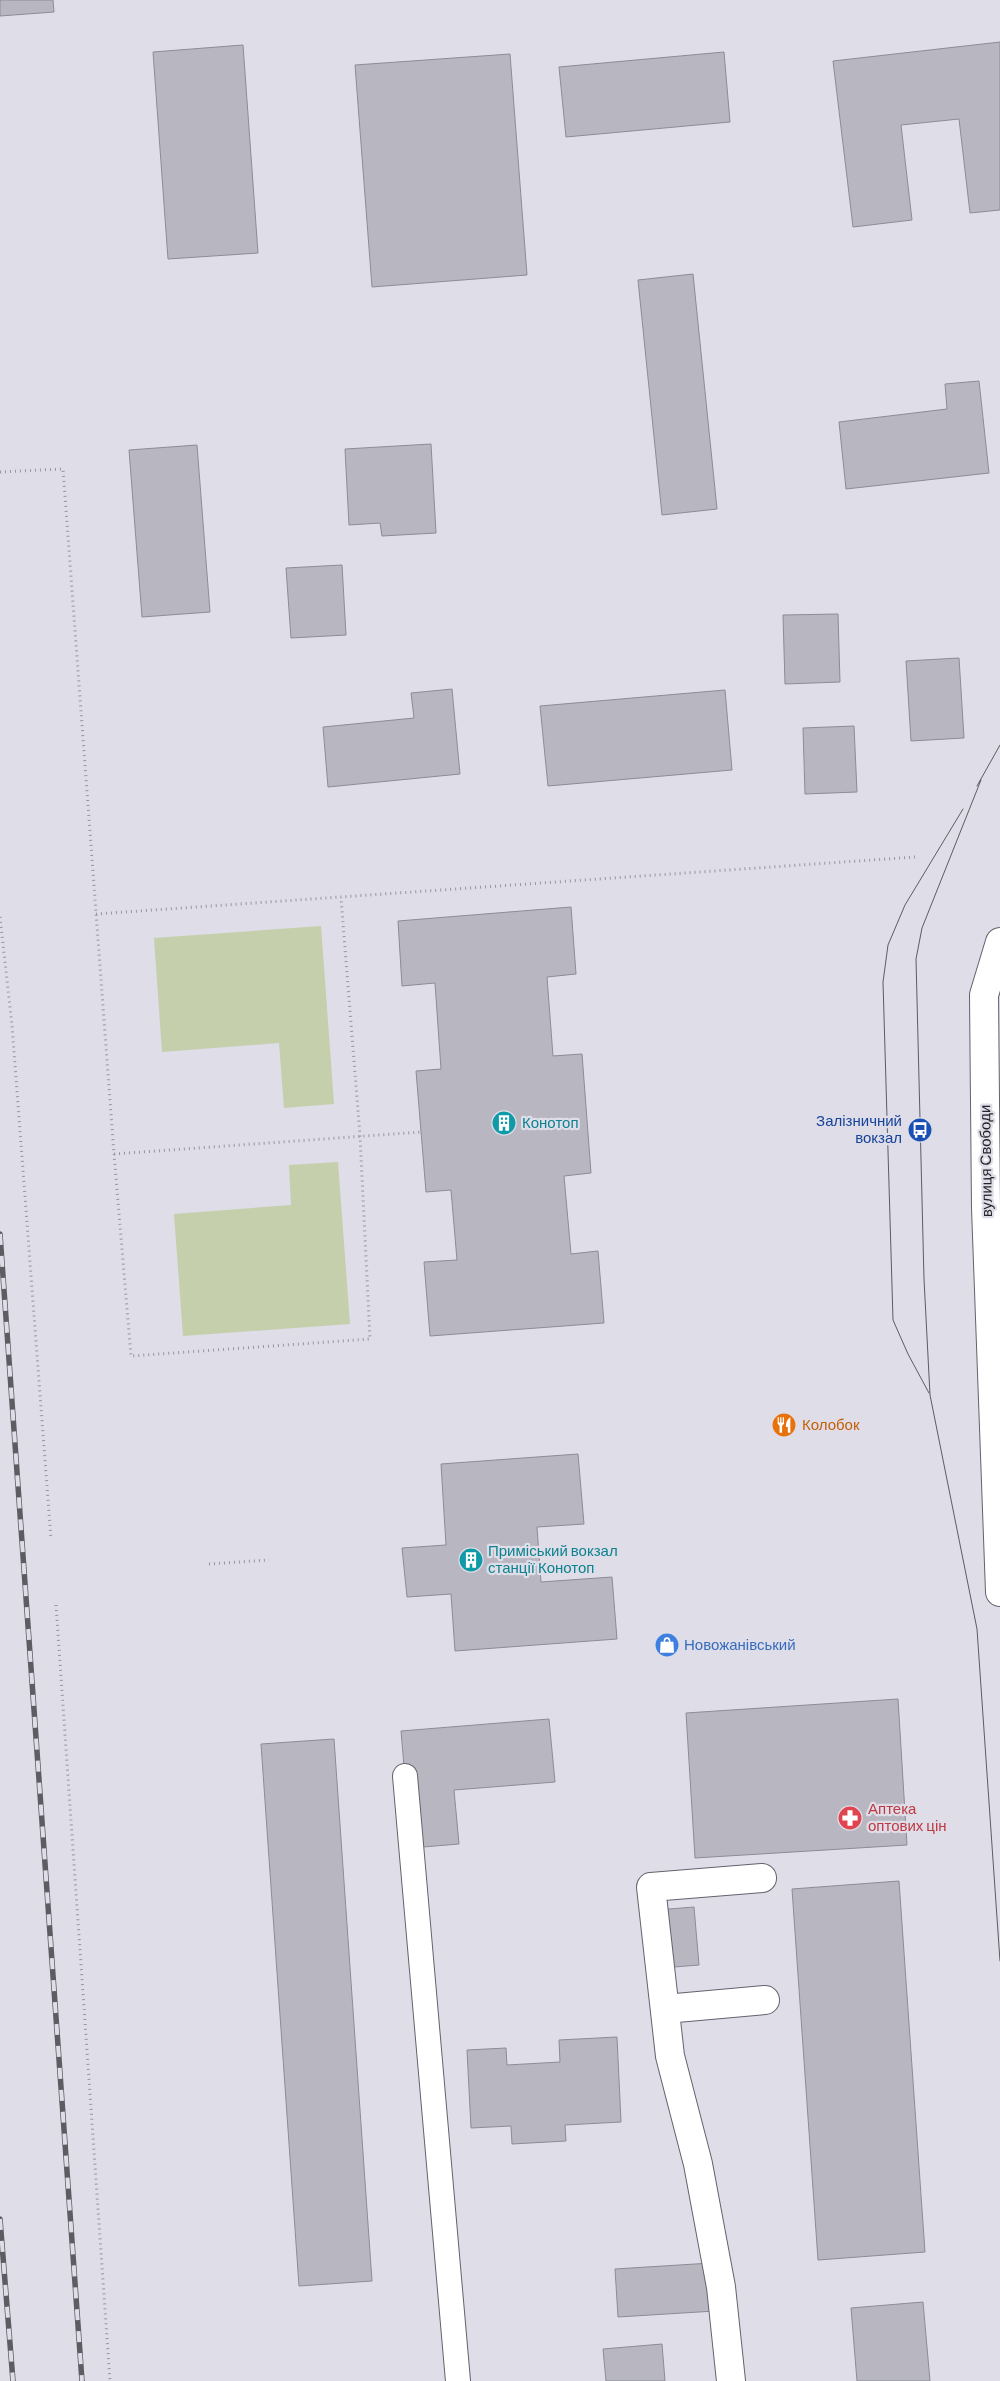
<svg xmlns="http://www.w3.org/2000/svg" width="1000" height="2381" font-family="Barlow,sans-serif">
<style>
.green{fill:#c5cfac}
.building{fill:#b8b7c1;stroke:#8d8c96}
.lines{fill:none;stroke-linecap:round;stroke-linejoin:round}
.lane-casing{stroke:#64636c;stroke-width:26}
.street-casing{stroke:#64636c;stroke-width:30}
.primary-casing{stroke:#64636c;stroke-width:30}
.path{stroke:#97969f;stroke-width:3;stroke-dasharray:1 4;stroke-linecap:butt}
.lane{stroke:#fff;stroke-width:24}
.street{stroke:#fff;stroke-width:28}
.primary{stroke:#fff;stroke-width:28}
.tram{stroke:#5c5c62;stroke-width:1}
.rail-casing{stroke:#5c5c62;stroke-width:5.5}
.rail{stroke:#dedde8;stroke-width:4;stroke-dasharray:11;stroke-linecap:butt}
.labels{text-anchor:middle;stroke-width:4.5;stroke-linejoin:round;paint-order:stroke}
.transit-label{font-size:15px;fill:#164399;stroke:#dedde8;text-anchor:end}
.culture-label{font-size:15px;fill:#0d838f;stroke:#dedde8;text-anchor:start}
.street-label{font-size:15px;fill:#242428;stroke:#dedde8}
.food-label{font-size:15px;fill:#c56008;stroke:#dedde8;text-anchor:start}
.shop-label{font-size:15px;fill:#366cbe;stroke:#dedde8;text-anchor:start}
.health-label{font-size:15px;fill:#be3a42;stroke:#dedde8;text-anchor:start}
</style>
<rect width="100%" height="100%" fill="#dedde8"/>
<g class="green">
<path d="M321 926 334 1104 284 1108 279 1043 162 1052 154 938Z"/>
<path d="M338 1162 350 1324 183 1336 174 1214 291 1205 289 1165Z"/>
</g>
<g class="building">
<path d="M0 0H53L54 12 0 16Z"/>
<path d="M1000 42V210L970 213 959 119 901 125 912 220 853 227 833 61Z"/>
<path d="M243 45 258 253 168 259 153 52Z"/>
<path d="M724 52 730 122 566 137 559 67Z"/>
<path d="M510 54 527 275 372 287 355 65Z"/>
<path d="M693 274 717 509 662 515 638 280Z"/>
<path d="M979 381 989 473 846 489 839 422 947 409 945 384Z"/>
<path d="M431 444 436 533 382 536 380 523 349 525 345 449Z"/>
<path d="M197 445 210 612 142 617 129 450Z"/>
<path d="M342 565 346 635 291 638 286 568Z"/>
<path d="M838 614 840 682 785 684 783 615Z"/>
<path d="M959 658 964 738 911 741 906 661Z"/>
<path d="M452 689 460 774 328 787 323 727 414 718 411 693Z"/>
<path d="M725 690 732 770 548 786 540 706Z"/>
<path d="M854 726 857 792 805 794 803 728Z"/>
<path d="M571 907 576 974 547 977 553 1056 582 1054 591 1173 564 1176 571 1254 598 1251 604 1323 430 1336 424 1262 457 1260 451 1190 426 1192 416 1071 441 1069 435 983 402 986 398 921Z"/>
<path d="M578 1454 584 1524 537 1527 541 1582 612 1577 617 1639 455 1651 451 1594 407 1597 402 1548 446 1545 441 1464Z"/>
<path d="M898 1699 907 1845 695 1858 686 1713Z"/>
<path d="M549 1719 555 1782 454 1790 459 1844 411 1848 401 1731Z"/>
<path d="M334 1739 372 2281 299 2286 261 1744Z"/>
<path d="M899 1881 925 2252 818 2260 792 1889Z"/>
<path d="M694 1907 699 1965 662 1968 657 1910Z"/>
<path d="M617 2037 621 2122 565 2125 566 2141 512 2144 511 2126 471 2128 467 2050 506 2048 507 2065 560 2062 559 2040Z"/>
<path d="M711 2263 715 2311 618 2317 615 2269Z"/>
<path d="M923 2302 930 2381H857L851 2308Z"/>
<path d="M662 2344 665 2381H606L603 2349Z"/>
</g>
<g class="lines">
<defs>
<path id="lane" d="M405 1776 458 2381"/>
<g id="street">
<path d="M665 2009 765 2000"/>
<path d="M731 2381 721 2287 698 2164 670 2056 651 1887 762 1878"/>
</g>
<path id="primary" d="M1000 942 984 995 986 1208 1000 1592"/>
</defs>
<use href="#lane" class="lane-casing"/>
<use href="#street" class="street-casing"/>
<use href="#primary" class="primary-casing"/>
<g class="path">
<path d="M0 472 63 469 114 1154 421 1132"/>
<path d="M96 914 915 857"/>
<path d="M0 917 12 1025 51 1539"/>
<path d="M114 1154 131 1356 370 1339 360 1136 341 898"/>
<path d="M209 1564 269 1560"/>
<path d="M56 1605 110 2381"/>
</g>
<use href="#lane" class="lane"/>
<use href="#street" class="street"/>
<use href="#primary" class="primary"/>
<g class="tram">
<path d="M981 780 922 928 916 959 924 1279 930 1395 977 1629 1000 1961"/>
<path d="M977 786 1000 745"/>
<path d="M929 1393 908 1354 893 1320 883 982 888 945 905 905 963 809"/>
</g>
<defs>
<g id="rail">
<path d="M0 1234 82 2381"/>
<path d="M0 2219 13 2381"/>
</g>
</defs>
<use href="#rail" class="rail-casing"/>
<use href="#rail" class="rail"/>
</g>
<defs>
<symbol id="building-disc" viewBox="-11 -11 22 22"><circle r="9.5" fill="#0f9aa8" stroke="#dedde8"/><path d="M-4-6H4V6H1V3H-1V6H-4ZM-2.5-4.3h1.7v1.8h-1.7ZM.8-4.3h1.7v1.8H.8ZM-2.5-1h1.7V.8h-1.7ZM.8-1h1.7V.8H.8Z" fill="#fff"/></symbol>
<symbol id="bus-disc" viewBox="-11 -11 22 22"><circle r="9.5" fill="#1a4fb4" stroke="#dedde8"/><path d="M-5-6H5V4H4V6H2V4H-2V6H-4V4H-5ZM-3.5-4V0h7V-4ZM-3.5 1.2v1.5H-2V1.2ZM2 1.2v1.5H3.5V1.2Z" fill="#fff"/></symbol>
<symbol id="restaurant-disc" viewBox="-11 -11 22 22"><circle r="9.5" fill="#e8710a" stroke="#dedde8"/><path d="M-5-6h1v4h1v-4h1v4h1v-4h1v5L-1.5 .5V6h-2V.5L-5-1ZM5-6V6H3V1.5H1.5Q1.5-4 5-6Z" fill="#fff"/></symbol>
<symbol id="shop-disc" viewBox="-11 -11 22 22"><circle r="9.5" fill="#3f7fe0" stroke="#dedde8"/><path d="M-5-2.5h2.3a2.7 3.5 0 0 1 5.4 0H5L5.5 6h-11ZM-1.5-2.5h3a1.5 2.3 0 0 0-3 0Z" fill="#fff"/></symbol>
<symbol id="pharmacy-disc" viewBox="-11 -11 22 22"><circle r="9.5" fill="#e0444e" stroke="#dedde8"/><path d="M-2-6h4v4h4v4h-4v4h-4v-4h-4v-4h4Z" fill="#fff"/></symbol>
</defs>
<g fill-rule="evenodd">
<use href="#building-disc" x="490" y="1109" width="28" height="28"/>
<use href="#bus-disc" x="906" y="1116" width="28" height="28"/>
<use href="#restaurant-disc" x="770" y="1411" width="28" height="28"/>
<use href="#building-disc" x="457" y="1546" width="28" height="28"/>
<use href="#shop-disc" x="653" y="1631" width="28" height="28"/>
<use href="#pharmacy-disc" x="836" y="1804" width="28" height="28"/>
</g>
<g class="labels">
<g class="transit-label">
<text x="902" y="1126">Залізничний<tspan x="902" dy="17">вокзал</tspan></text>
</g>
<g class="culture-label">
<text x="522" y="1128">Конотоп</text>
<text x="488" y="1556">Приміський вокзал<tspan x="488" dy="17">станції Конотоп</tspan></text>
</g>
<g class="street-label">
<text transform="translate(986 1161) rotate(-91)" y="5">вулиця Свободи</text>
</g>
<g class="food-label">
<text x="802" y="1430">Колобок</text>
</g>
<g class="shop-label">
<text x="684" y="1650">Новожанівський</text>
</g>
<g class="health-label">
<text x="868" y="1814">Аптека<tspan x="868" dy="17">оптових цін</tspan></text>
</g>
</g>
</svg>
